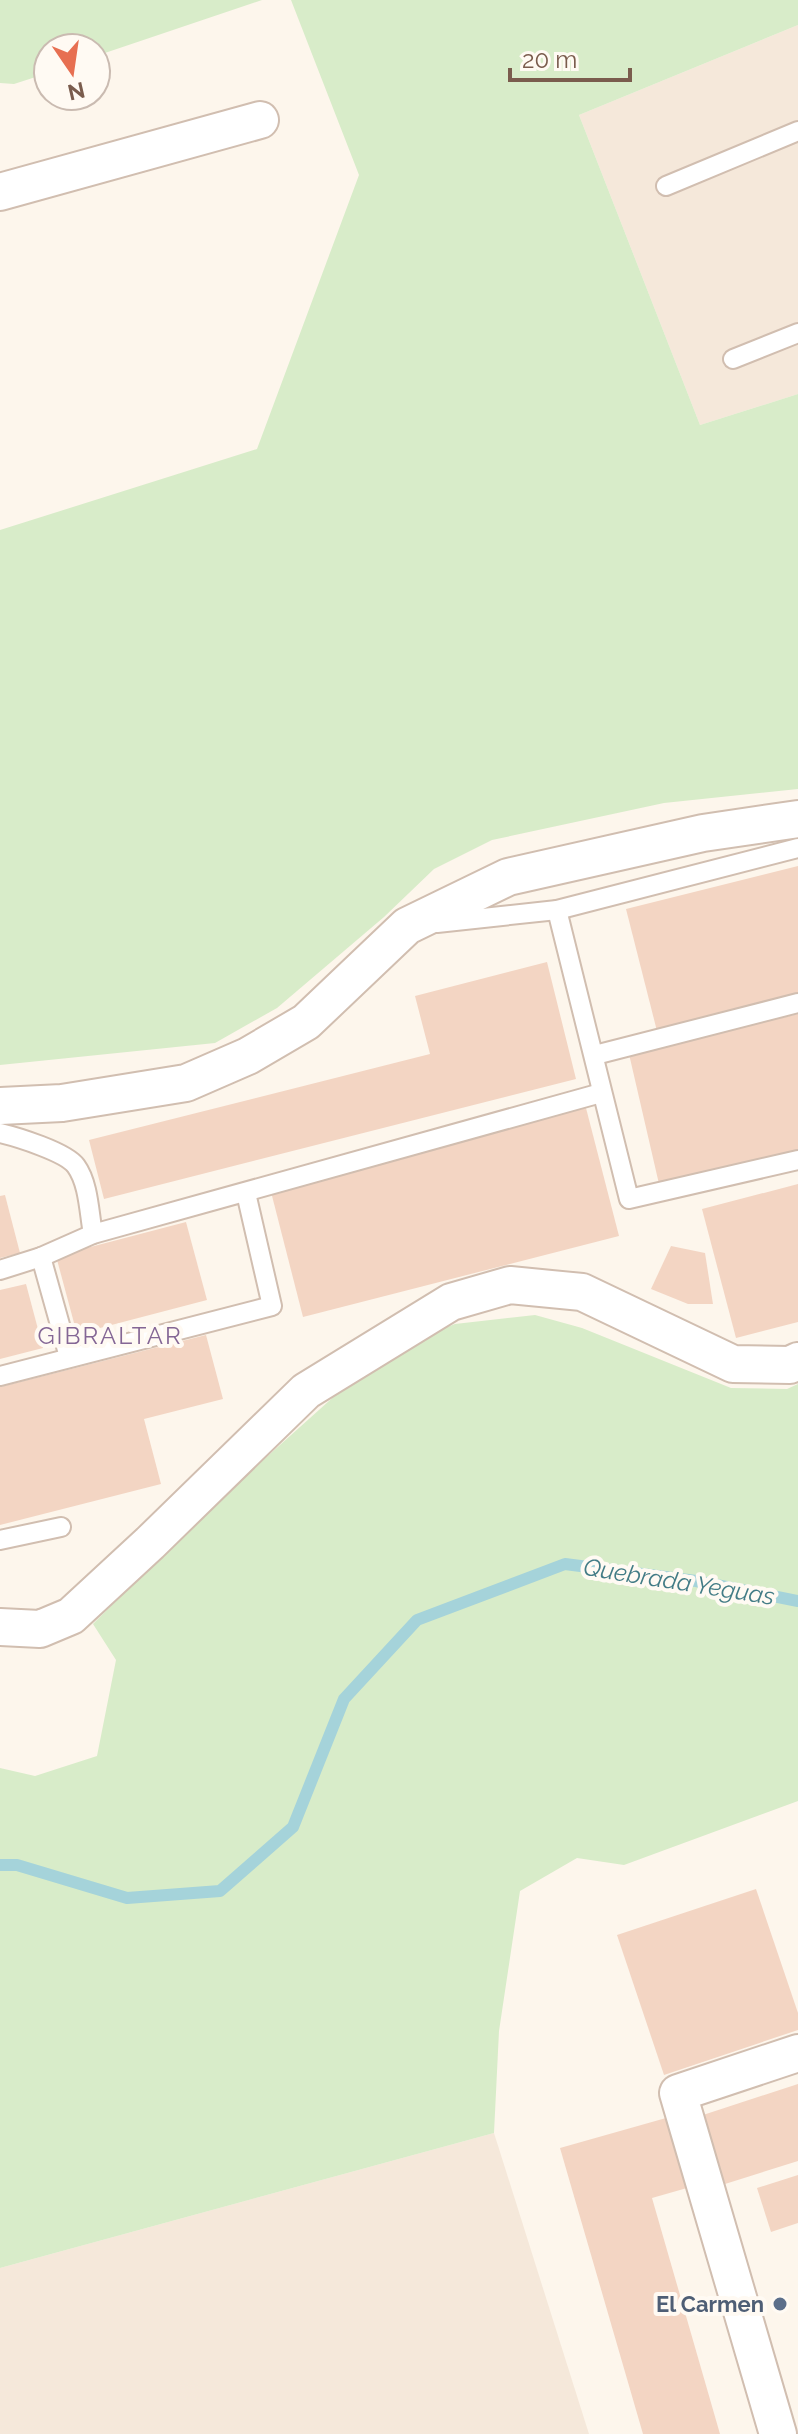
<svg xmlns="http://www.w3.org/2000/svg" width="798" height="2434" font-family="Raleway,sans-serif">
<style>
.residential{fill:#f5e8da}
.green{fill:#d8ecc9}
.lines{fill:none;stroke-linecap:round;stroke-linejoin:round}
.stream{stroke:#a5d3da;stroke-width:12}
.building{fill:#f3d5c3}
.lane-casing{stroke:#d1beb0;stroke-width:22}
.street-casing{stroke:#d1beb0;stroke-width:40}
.lane{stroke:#fff;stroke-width:18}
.street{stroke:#fff;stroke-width:36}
.service-dot{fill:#5c6f8a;stroke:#fffaf3;stroke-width:3}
.labels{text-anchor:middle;stroke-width:8;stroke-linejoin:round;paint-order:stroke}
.service-label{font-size:22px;font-weight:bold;fill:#4e5e75;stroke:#fffaf3;text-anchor:end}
.neighbourhood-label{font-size:24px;letter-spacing:2px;fill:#846695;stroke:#fffaf3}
.water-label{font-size:24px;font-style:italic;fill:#437c86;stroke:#fffaf3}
</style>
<rect width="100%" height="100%" fill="#fdf6ec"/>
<g class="residential">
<path d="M798 25V394L700 425 579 115Z"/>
<path d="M494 2133 589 2434H0V2268Z"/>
</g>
<g class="green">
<path d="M0 0H262L96 56V48H48V73L14 84 0 83Z"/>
<path d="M291 0H798V25L579 115 700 425 798 394V789L664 803 492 840 434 869 384 917 277 1008 215 1043 0 1065V530L257 449 359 175Z"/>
<path d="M535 1315 582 1328 731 1388 787 1389 798 1384V1801L624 1865 577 1858 520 1891 499 2031 494 2133 0 2268V1768L35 1776 97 1756 116 1660 93 1624 194 1522 339 1392 415 1340 455 1324Z"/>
</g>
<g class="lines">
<path class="stream" d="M0 1865H17L127 1898 220 1891 293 1827 344 1699 417 1620 565 1564 696 1581 798 1601"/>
</g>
<g class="building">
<path d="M798 866V1003L659 1039 626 909Z"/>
<path d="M547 962 576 1079 104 1199 89 1140 430 1054 415 996Z"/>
<path d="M798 1014V1151L659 1184 629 1054Z"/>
<path d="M586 1108 619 1236 303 1317 270 1188Z"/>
<path d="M798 1184V1322L736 1338 702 1209Z"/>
<path d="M5 1195 20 1253 0 1258V1196Z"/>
<path d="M186 1222 207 1300 77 1334 56 1256Z"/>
<path d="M671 1246 705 1253 713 1304H688L651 1289Z"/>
<path d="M26 1284 43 1348 0 1359V1290Z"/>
<path d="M206 1335 223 1399 144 1419 161 1484 0 1525V1387Z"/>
<path d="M756 1889 798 2013V2030L664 2075 617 1935Z"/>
<path d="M798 2084V2161L725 2184 703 2115Z"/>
<path d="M666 2118 687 2188 652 2198 720 2434H643L560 2148Z"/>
<path d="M798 2175V2223L771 2232 757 2188Z"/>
</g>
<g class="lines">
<defs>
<g id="lane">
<path d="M666 186 798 131"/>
<path d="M733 359 798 333"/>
<path d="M557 910 629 1199 798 1160"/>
<path d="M437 923 557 910 798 848"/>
<path d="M595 1055 798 1003"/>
<path d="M0 1133C17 1137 66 1152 76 1166 89 1184 89 1213 93 1234"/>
<path d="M41 1257 69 1357"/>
<path d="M0 1270 41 1257 93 1234 601 1093"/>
<path d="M0 1376 272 1306 246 1193"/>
<path d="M0 1540 61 1527"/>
</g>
<g id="street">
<path d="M0 192 260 120"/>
<path d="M0 1106 62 1103 186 1083 248 1056 306 1022 407 926 508 877 703 833 798 819"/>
<path d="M0 1627 40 1629 71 1616 150 1543 306 1391 451 1302 510 1285 582 1292 733 1364 790 1365 798 1361"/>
<path d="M778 2434 678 2093 798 2053"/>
</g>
</defs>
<use href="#lane" class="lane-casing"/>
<use href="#street" class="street-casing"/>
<use href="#lane" class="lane"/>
<use href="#street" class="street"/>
</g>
<circle class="service-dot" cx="780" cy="2304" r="8"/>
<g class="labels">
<g class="service-label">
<text x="764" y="2312">El Carmen</text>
</g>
<g class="neighbourhood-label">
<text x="110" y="1344">GIBRALTAR</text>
</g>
<g class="water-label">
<text transform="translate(679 1582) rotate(9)" y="8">Quebrada Yeguas</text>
</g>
</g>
<g transform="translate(72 72) rotate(167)"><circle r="38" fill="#fffaf3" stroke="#cabbb1" stroke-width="2"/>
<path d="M0-6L14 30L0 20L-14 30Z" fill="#e76f51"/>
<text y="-12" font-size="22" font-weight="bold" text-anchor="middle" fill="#7a5c4d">N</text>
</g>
<path d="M510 68v12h120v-12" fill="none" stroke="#7a5c4d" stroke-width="4"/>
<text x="522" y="68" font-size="24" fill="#7a5c4d" stroke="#fffaf3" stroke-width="6" paint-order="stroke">20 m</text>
</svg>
